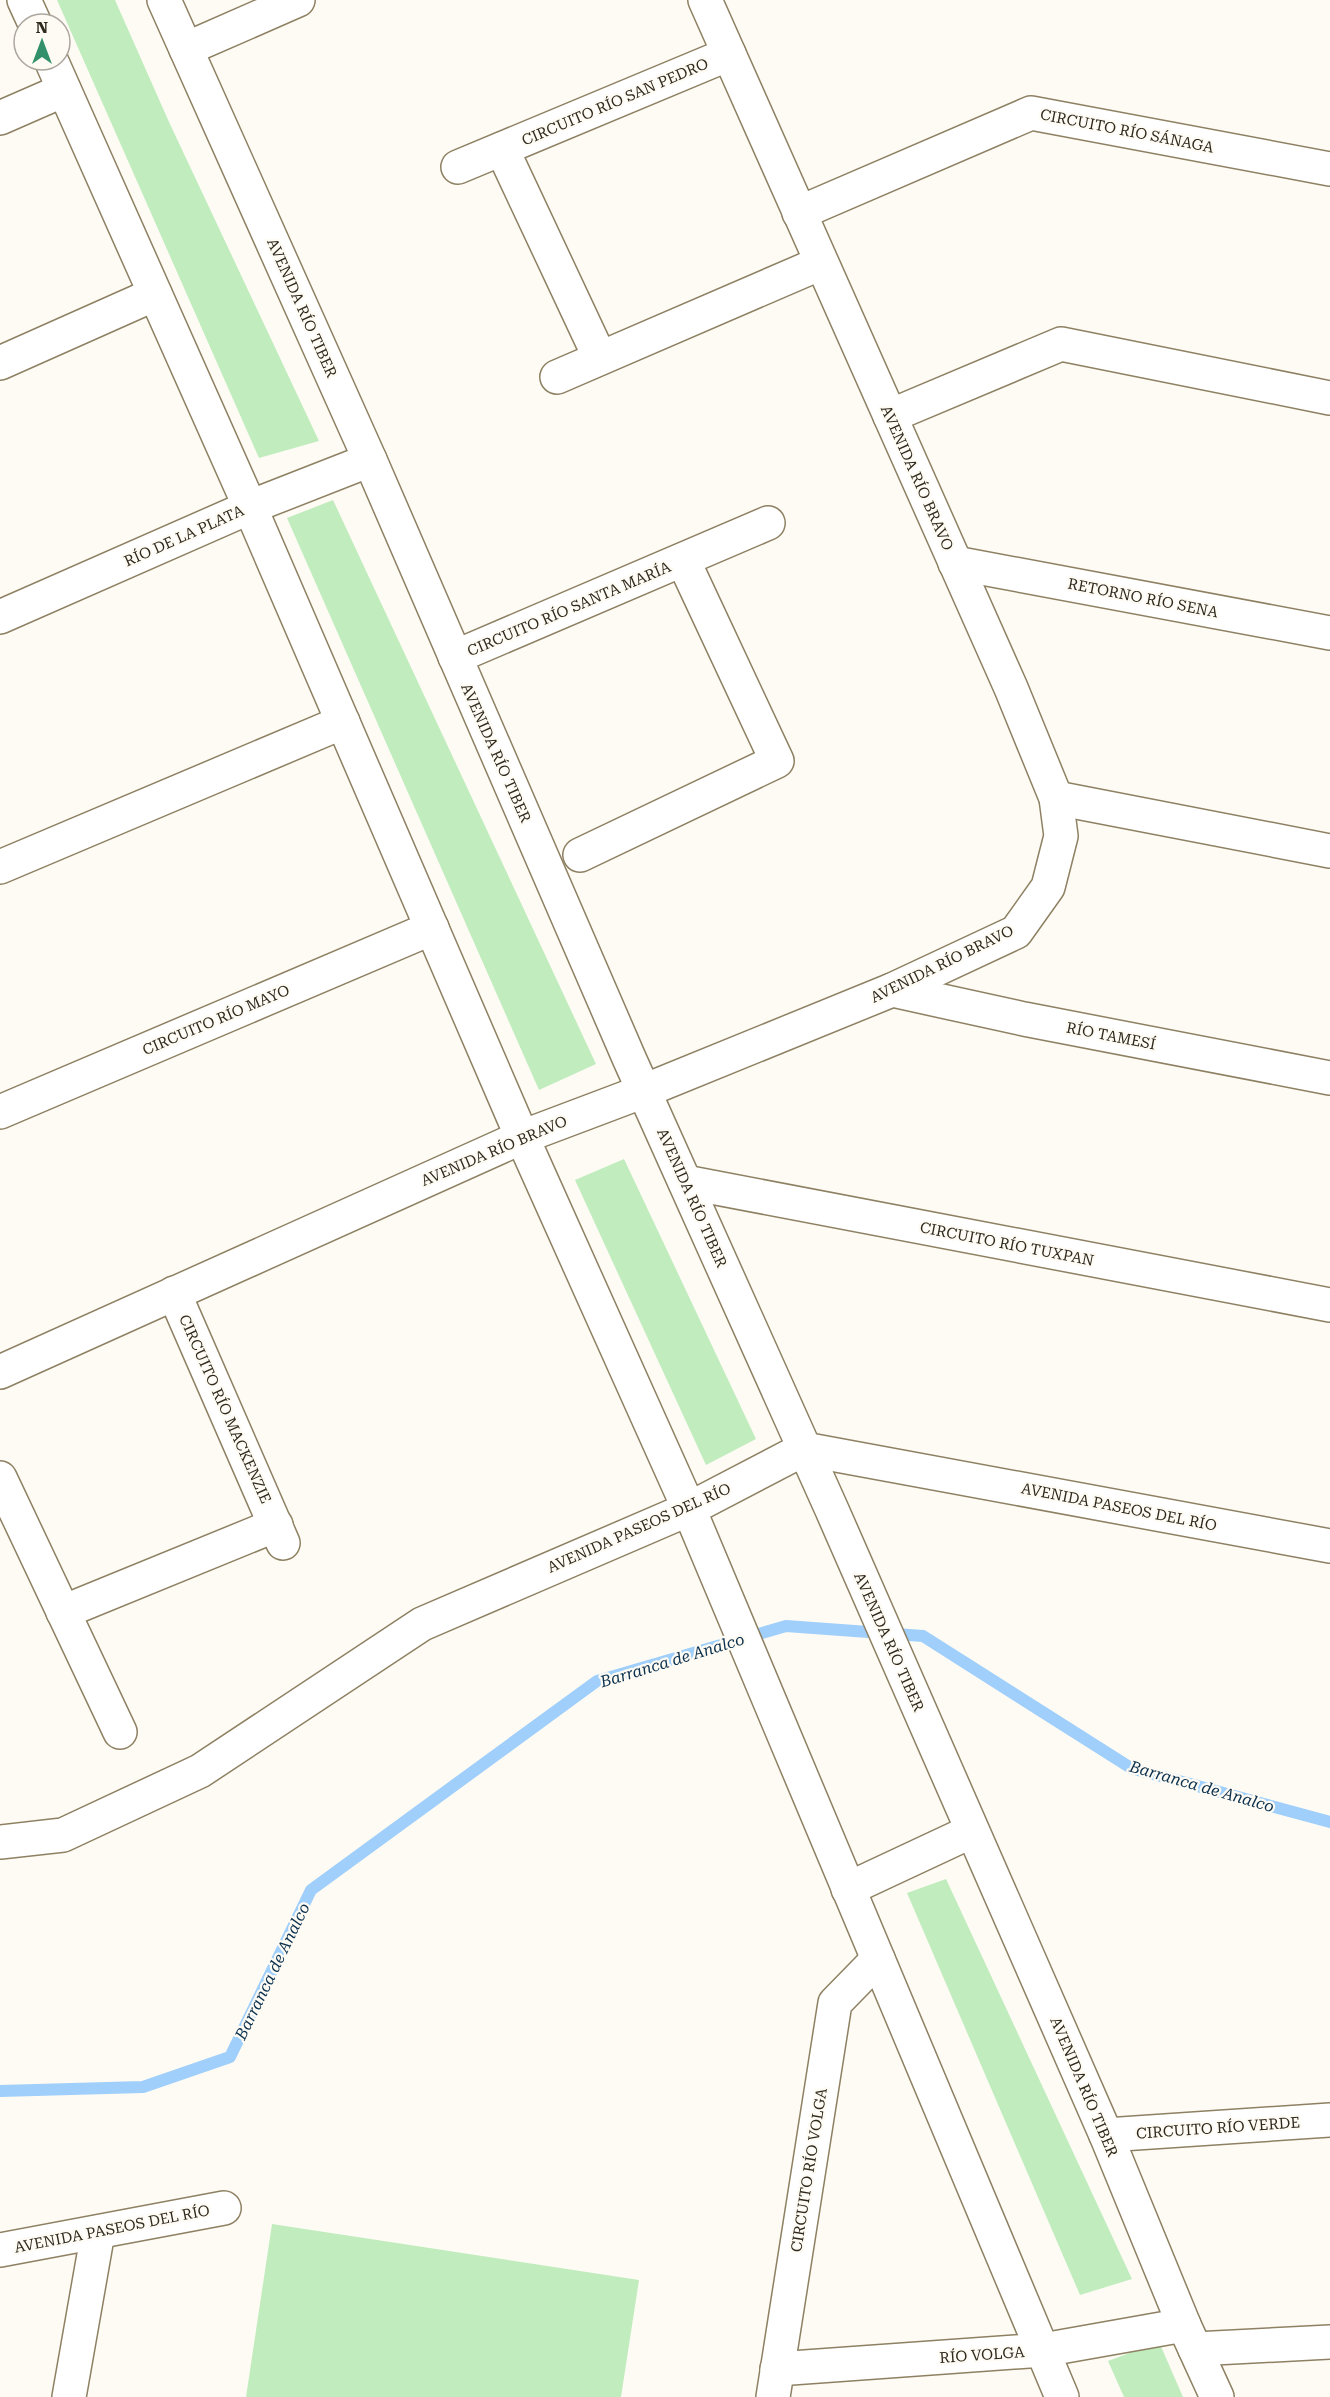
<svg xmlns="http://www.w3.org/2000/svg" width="1330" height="2397" font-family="'Roboto Serif',serif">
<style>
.green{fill:#c1ecbe}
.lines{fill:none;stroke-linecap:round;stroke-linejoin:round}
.stream{stroke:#9fcffa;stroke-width:12}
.minor-casing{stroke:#8e8163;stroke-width:36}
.minor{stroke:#fff;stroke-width:33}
.labels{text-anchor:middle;stroke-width:4.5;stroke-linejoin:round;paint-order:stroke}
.street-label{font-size:15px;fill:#302a1e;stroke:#fefbf4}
.water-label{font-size:16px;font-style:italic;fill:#0b304d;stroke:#fefbf4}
</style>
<rect width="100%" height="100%" fill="#fefbf4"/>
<g class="green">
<path d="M57 0H115L169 122 319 441 259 458Z"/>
<path d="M333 500 596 1064 539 1090 287 518Z"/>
<path d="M624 1159 756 1439 706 1465 575 1180Z"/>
<path d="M946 1879 1132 2279 1080 2295 907 1893Z"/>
<path d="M272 2224 639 2280 621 2397H246Z"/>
<path d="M1159 2342 1183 2397H1124L1108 2361Z"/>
</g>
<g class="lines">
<path class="stream" d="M0 2091 143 2087 230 2057 311 1890 597 1681 786 1626 923 1636 1131 1768 1330 1822"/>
<defs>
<g id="minor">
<path d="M24 0 35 24"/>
<path d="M164 0 370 460 629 1058 832 1510 1106 2135 1184 2325 1217 2397"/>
<path d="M186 49 298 0"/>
<path d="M51 60 250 507 522 1137 689 1509 1062 2397"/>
<path d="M0 118 64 90"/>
<path d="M502 149 600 358"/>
<path d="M458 167 729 54"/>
<path d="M799 213 1031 113 1330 169"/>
<path d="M0 363 155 294"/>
<path d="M557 377 821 263"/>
<path d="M890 416 1061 344 1330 398"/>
<path d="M955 563 1330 633"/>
<path d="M0 617 250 507 370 460"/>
<path d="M455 657 768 523"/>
<path d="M1056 798 1330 851"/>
<path d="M580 855 777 761 683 560"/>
<path d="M0 867 343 722"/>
<path d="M892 990 1024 1019 1330 1078"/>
<path d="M0 1112 432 928"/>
<path d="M685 1182 1330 1305"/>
<path d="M174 1293 283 1543"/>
<path d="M0 1372 522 1137 644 1091 892 990 1016 932 1048 887 1061 836 1056 798 1011 688 705 0"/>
<path d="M0 1478 120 1732"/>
<path d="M63 1612 276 1525"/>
<path d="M0 1842 63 1835 200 1771 422 1624 689 1509 804 1449 1330 1546"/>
<path d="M848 1889 972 1831"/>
<path d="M1106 2135 1330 2120"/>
<path d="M0 2250 224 2208"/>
<path d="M1195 2349 1330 2342"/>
<path d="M777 2369 1043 2350 1184 2325"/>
<path d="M69 2397 98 2232"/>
<path d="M773 2397 835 2003 878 1959"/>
</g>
</defs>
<use href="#minor" class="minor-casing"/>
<use href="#minor" class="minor"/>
</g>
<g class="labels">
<g class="street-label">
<text transform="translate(615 102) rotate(-23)" y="5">CIRCUITO RÍO SAN PEDRO</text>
<text transform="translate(1127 131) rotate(11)" y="5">CIRCUITO RÍO SÁNAGA</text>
<text transform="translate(302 308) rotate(66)" y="5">AVENIDA RÍO TIBER</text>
<text transform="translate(917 478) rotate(66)" y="5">AVENIDA RÍO BRAVO</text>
<text transform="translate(184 536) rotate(-24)" y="5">RÍO DE LA PLATA</text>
<text transform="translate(1143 598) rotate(11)" y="5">RETORNO RÍO SENA</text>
<text transform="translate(569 609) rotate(-23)" y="5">CIRCUITO RÍO SANTA MARÍA</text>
<text transform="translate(496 753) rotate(66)" y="5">AVENIDA RÍO TIBER</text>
<text transform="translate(942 964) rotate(-26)" y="5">AVENIDA RÍO BRAVO</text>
<text transform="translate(216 1020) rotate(-23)" y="5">CIRCUITO RÍO MAYO</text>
<text transform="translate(1111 1036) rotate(11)" y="5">RÍO TAMESÍ</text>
<text transform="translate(494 1151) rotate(-23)" y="5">AVENIDA RÍO BRAVO</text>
<text transform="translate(692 1198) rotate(66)" y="5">AVENIDA RÍO TIBER</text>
<text transform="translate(1007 1244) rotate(11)" y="5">CIRCUITO RÍO TUXPAN</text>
<text transform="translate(225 1409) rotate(66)" y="5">CIRCUITO RÍO MACKENZIE</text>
<text transform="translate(1119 1507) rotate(11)" y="5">AVENIDA PASEOS DEL RÍO</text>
<text transform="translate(639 1528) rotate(-24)" y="5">AVENIDA PASEOS DEL RÍO</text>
<text transform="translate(889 1642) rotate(66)" y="5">AVENIDA RÍO TIBER</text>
<text transform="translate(1084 2087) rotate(67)" y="5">AVENIDA RÍO TIBER</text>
<text transform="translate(1218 2128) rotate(-4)" y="5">CIRCUITO RÍO VERDE</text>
<text transform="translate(809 2170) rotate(-81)" y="5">CIRCUITO RÍO VOLGA</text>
<text transform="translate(112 2229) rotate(-11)" y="5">AVENIDA PASEOS DEL RÍO</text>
<text transform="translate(982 2355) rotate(-4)" y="5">RÍO VOLGA</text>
</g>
<g class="water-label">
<text transform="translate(672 1660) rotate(-17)" y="6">Barranca de Analco</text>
<text transform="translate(1202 1786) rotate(16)" y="6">Barranca de Analco</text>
<text transform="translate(272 1971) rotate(-64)" y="6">Barranca de Analco</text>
</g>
</g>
<g transform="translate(42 42)"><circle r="28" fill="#fefbf4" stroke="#aca79e" stroke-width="1.5"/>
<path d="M0-4.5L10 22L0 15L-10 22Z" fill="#32916a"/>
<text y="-9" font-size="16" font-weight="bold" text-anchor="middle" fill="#302a1e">N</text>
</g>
</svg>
